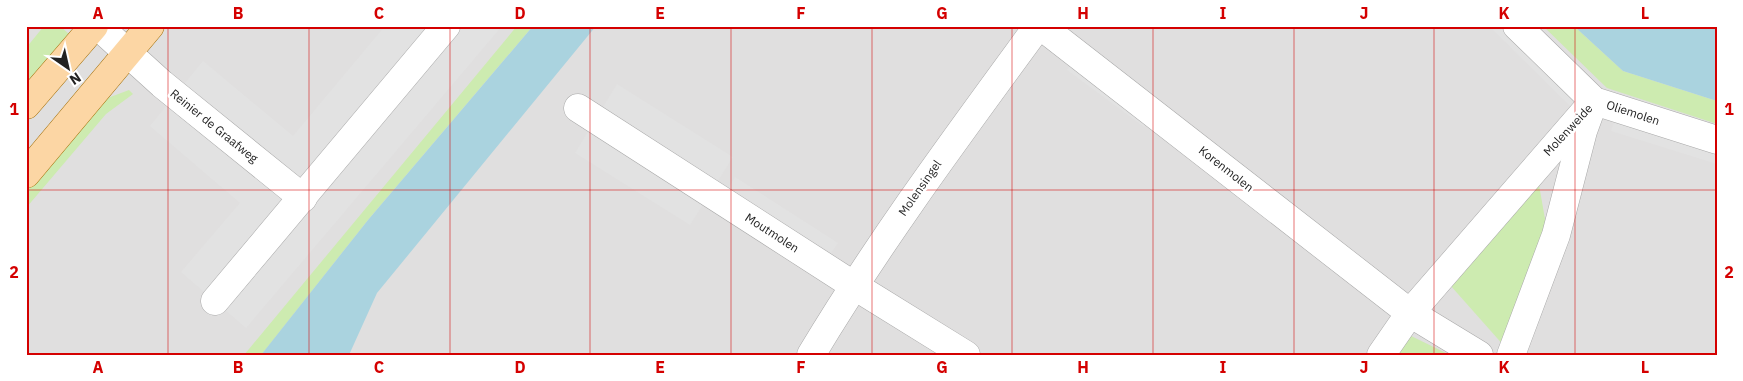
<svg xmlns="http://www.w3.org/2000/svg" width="1743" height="381" font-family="'IBM Plex Sans',sans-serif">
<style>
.residential{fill:#e0dfdf}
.grass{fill:#cdebb0}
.parking{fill:#e2e2e2}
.water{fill:#aad3df}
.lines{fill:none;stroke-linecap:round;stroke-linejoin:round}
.minor-casing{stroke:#a9a9a9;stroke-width:29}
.major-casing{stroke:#a06b00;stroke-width:29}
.minor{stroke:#fff;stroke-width:28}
.major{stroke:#fcd6a4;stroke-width:28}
.grid{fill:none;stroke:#d40000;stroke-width:1;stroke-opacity:0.55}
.labels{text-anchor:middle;stroke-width:5;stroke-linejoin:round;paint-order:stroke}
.street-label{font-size:12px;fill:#222;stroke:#fff}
.neatline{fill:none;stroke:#d40000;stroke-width:2}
.grid-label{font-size:16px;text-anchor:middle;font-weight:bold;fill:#d40000}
</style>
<rect width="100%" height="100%" fill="#f2efe9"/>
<rect class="residential" x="26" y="26" width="1691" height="329"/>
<g class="grass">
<path d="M44 26H60L69 34 26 86V48Z"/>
<path d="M517 26H533L368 220 262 354 244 355Z"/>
<path d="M1543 26H1574L1623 71 1717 101V124L1607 88Z"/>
<path d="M129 90 133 94 106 114 26 208V185L105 99Z"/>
<path d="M1538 179 1548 236 1505 347 1450 285Z"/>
<path d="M1407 334 1450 355H1393Z"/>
</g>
<g class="parking">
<path d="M385 26H502L246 328 181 272 240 203 150 126 203 61 293 136Z"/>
<path d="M1489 26H1503L1581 102 1573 109Z"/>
<path d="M1074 59 1151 116 1144 127 1067 70Z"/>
<path d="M617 84 733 157 690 225 575 153Z"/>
<path d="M1614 122 1717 154V164L1611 131Z"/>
<path d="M735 177 838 243 831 253 728 189Z"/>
</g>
<g class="water">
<path d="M533 26H596L377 293 349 355H261L368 220Z"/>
<path d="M1574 26H1717V101L1623 71Z"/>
</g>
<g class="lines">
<defs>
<g id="minor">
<path d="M98 26 162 84 303 198"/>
<path d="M1041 26 1410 313 1479 355"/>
<path d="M1517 26 1594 101 1717 140"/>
<path d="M578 108 853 285 966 355"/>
<path d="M215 301 446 26"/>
<path d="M811 355C880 240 959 134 1038 26"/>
<path d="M1381 355 1410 313 1594 101"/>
<path d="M1511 355 1556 235 1583 131 1591 109"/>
</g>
<g id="major">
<path d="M26 105 94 26"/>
<path d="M26 174 150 26"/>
</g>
</defs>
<use href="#minor" class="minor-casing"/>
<use href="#major" class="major-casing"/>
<use href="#minor" class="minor"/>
<use href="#major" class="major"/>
</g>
<path class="grid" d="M168 26V355M309 26V355M450 26V355M590 26V355M731 26V355M872 26V355M1012 26V355M1153 26V355M1294 26V355M1434 26V355M1575 26V355M26 190H1717"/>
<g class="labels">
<g class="street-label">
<text transform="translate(1633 113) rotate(18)" y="4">Oliemolen</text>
<text transform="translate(214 126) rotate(39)" y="4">Reinier de Graafweg</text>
<text transform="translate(1568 130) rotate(-47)" y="4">Molenweide</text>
<text transform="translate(1226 169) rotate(38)" y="4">Korenmolen</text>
<text transform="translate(920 188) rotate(-55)" y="4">Molensingel</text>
<text transform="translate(772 233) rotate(33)" y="4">Moutmolen</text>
</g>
</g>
<rect width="1743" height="381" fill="none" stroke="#ffffff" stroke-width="55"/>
<g transform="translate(68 68) rotate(146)" stroke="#ffffff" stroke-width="4" paint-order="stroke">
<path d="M0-4L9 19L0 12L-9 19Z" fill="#222222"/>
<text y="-8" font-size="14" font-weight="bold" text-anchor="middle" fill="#222222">N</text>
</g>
<rect x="28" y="28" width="1688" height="326" class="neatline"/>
<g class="grid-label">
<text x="98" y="19">A</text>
<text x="238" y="19">B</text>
<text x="379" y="19">C</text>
<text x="520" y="19">D</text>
<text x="660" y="19">E</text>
<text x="801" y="19">F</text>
<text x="942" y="19">G</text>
<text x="1083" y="19">H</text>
<text x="1223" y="19">I</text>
<text x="1364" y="19">J</text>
<text x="1504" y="19">K</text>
<text x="1645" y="19">L</text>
<text x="14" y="115">1</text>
<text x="1729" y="115">1</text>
<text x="14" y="278">2</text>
<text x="1729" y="278">2</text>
<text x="98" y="373">A</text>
<text x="238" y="373">B</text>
<text x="379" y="373">C</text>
<text x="520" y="373">D</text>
<text x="660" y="373">E</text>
<text x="801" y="373">F</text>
<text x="942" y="373">G</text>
<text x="1083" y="373">H</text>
<text x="1223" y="373">I</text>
<text x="1364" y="373">J</text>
<text x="1504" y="373">K</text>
<text x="1645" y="373">L</text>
</g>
</svg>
